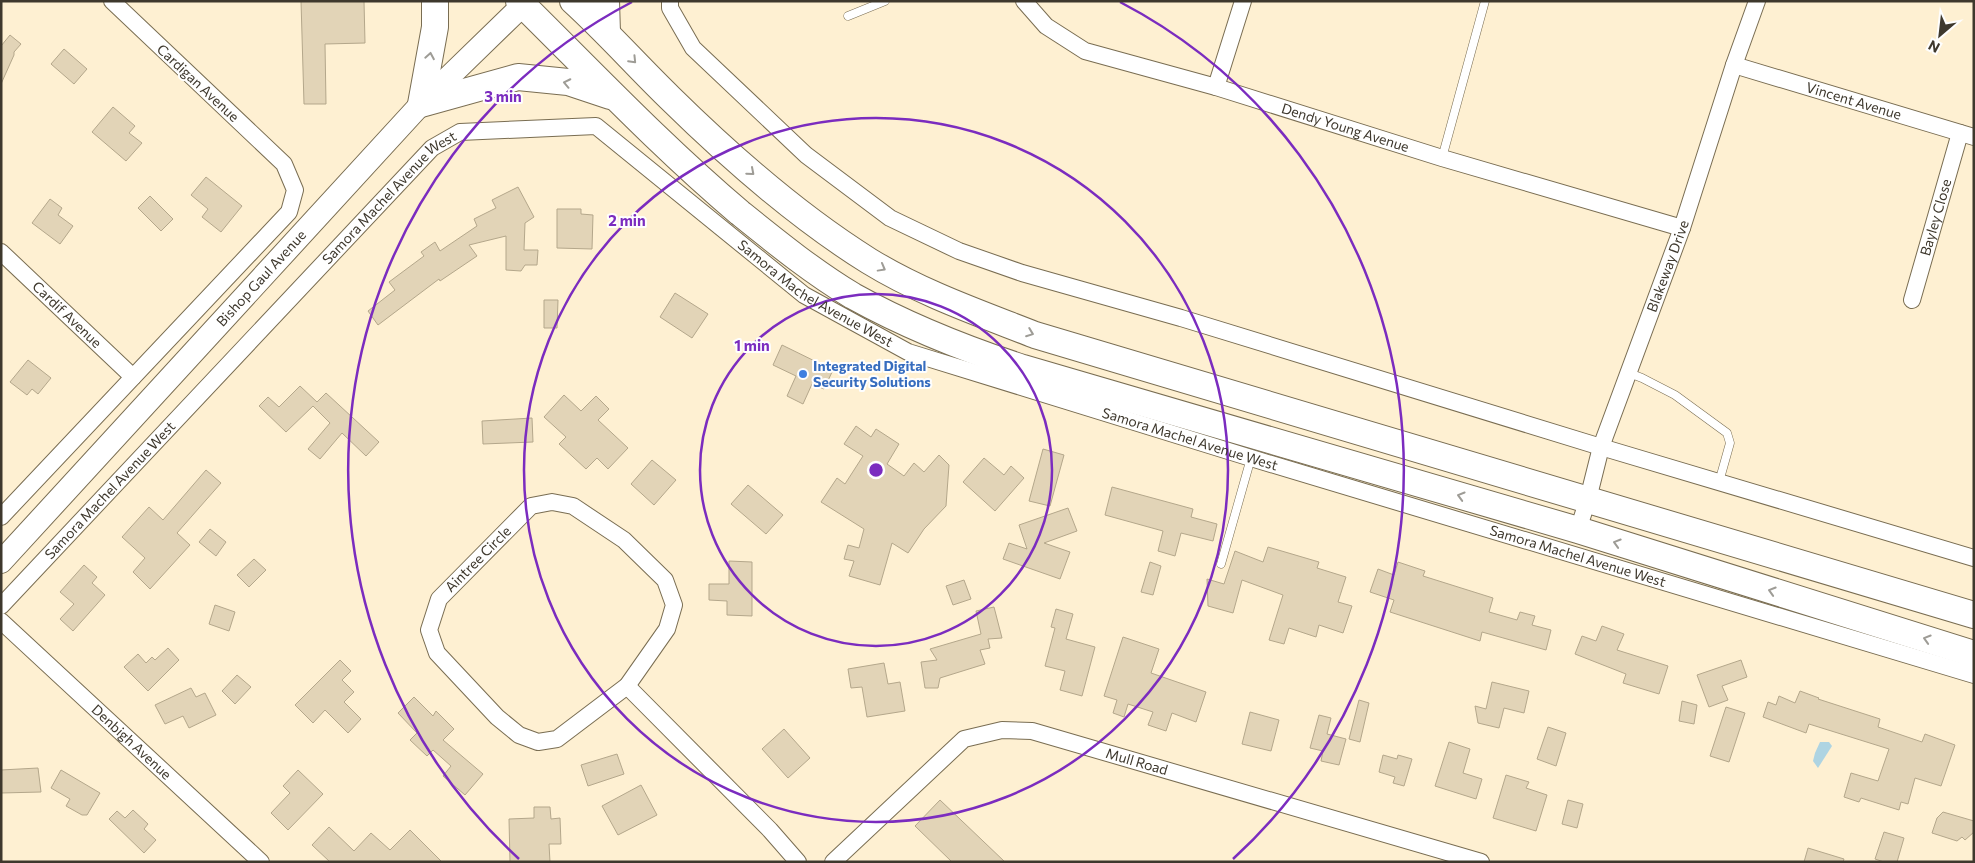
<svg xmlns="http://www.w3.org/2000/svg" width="1975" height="863" font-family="Commissioner,sans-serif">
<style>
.water{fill:#aed4e2}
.building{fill:#e2d4b7;stroke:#b4a78b}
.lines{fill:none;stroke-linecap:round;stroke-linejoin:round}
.service-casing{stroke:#796d52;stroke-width:9}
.minor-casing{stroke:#796d52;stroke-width:18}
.secondary-casing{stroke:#796d52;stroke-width:24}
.trunk-casing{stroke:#796d52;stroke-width:28}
.service{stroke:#fff;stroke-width:8}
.minor{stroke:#fff;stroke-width:16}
.secondary{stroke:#fff;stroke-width:22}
.trunk{stroke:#fff;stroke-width:26}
.oneway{stroke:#9e9c96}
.ring{fill:none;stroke:#7b2cbf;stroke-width:2.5}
.shop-dot{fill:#3f7fe0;stroke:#fefefe;stroke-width:2}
.labels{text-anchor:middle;stroke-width:4;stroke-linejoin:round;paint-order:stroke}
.street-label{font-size:14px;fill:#3e382d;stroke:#fefefe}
.shop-label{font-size:14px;font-weight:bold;fill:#366cbe;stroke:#fefefe;text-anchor:start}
.centre{fill:#7b2cbf;stroke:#fefefe;stroke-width:2.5}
.ring-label{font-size:15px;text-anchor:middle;font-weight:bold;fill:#7b2cbf;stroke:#fefefe;stroke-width:4;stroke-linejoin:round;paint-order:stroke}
</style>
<rect width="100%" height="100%" fill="#fef0d2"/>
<path class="water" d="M1820 742H1829L1832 746 1818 768 1813 761 1815 753Z"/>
<g class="building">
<path d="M301 1H364L365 43 325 44 326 104H304Z"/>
<path d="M10 35 21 44 14 52V55L1 84V46Z"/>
<path d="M64 49 87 69 74 84 51 64Z"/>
<path d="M113 107 135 126 129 133 142 143 126 161 92 132Z"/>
<path d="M206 177 242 206 221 232 202 217 208 209 191 195Z"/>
<path d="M518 187 534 217 525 223 524 250H538L537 265H525L521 271 506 270V236L469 245 477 256 440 281 439 279 378 325 368 311 395 290 389 282 424 256 421 252 435 242 440 251 477 226 474 219 496 208 492 200Z"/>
<path d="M150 196 173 219 161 231 138 208Z"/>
<path d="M50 199 62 208 58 215 73 226 60 244 32 223Z"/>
<path d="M557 209H581V214L593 215 592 249 557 248Z"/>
<path d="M675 293 708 314 692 338 660 317Z"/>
<path d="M544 300H558L557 328H544Z"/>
<path d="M782 345 833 370 824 389 812 384 803 404 787 396 796 376 773 365Z"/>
<path d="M28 360 51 378 38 394 32 389 27 395 10 382Z"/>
<path d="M300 386 317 402 326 393 379 442 366 456 342 433 320 459 308 449 330 423 313 406 286 432 259 406 268 397 279 407Z"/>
<path d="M564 395 581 411 596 396 609 409 598 420 628 448 608 469 597 458 586 469 559 444 566 437 544 417Z"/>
<path d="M532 418 533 442 483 444 482 421Z"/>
<path d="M856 426 871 437 876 429 899 444 887 464 904 476 914 463 924 472 939 455 949 465 946 506 924 529 908 553 892 543 880 585 849 576 854 561 844 559 848 545 859 548 864 529 821 502 837 478 845 484 863 456 844 444Z"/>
<path d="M1043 449 1064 455 1050 506 1029 501Z"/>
<path d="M984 458 1004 475 1011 466 1024 478 995 511 963 482Z"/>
<path d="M652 460 676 480 654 505 631 484Z"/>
<path d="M206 470 221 483 177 533 190 545 150 589 133 572 145 558 122 537 149 507 163 520Z"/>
<path d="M748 485 783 515 766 534 731 504Z"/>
<path d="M1112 487 1193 509 1191 517 1217 524 1213 541 1181 533 1175 556 1158 551 1163 531 1105 515Z"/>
<path d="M1068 508 1077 531 1044 543 1070 552 1060 579 1003 559 1009 543 1027 549 1019 525Z"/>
<path d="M210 529 226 542 216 556 199 542Z"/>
<path d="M1268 547 1319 562 1317 568 1346 577 1338 602 1352 606 1343 633 1319 625 1316 637 1289 628 1284 644 1269 640 1283 595 1242 580 1233 613 1208 606 1207 579 1224 584 1235 551 1263 562Z"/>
<path d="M254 559 266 570 249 587 237 575Z"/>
<path d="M729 561 752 562V616L727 615V601L709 600V584H729Z"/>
<path d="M1150 562 1161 566 1153 595 1141 592Z"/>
<path d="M1398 562 1425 571 1423 576 1493 598 1489 612 1517 620 1520 612 1535 616 1532 625 1551 630 1546 650 1482 632 1480 641 1390 612 1394 600 1370 592 1378 569 1394 575Z"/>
<path d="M84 565 97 577 92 583 105 595 73 631 60 619 74 604 60 592Z"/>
<path d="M964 580 971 599 953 605 946 586Z"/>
<path d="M215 605 235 612 229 631 209 624Z"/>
<path d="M994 607 1002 638 988 639 990 648 980 650 985 664 940 678 938 688H925L921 662 937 660 930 649 981 634 976 611Z"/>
<path d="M1056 609 1073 614 1066 639 1095 647 1082 696 1060 690 1065 671 1045 666 1055 628 1051 627Z"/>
<path d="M1602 626 1624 634 1617 650 1668 666 1659 694 1623 683 1626 674 1575 654 1582 636 1596 641Z"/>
<path d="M1123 637 1159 649 1151 673 1206 692 1196 722 1172 713 1166 731 1148 725 1153 712 1128 704 1124 717 1113 713 1117 700 1104 696Z"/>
<path d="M168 648 179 660 148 691 124 667 138 654 146 663 152 657 155 660Z"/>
<path d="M340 660 351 671 342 680 354 692 344 702 361 719 348 733 325 710 313 723 295 705Z"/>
<path d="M1741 660 1747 677 1722 686 1728 700 1709 707 1697 675Z"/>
<path d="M884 663 888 684 900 682 905 711 867 717 862 687 851 688 848 669Z"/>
<path d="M237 675 251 687 235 704 222 691Z"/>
<path d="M1492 682 1529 691 1524 713 1504 708 1499 728 1478 723 1475 706 1486 709Z"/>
<path d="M191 688 196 697 205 693 216 715 189 728 183 716 165 724 155 705Z"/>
<path d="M1800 691 1819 698 1818 699 1880 719 1878 727 1922 742 1925 734 1955 745 1941 786 1915 778 1908 804 1901 802 1899 810 1861 798 1859 802 1844 797 1851 773 1878 781 1889 749 1809 724 1806 733 1763 717 1768 702 1776 705 1779 696 1795 703Z"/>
<path d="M414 697 433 716 436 711 454 729 443 740 483 774 465 795 443 776 451 766 433 750 427 756 410 740 417 733 398 713Z"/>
<path d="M1359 700 1369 703 1360 742 1349 739Z"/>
<path d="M1682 701 1697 705 1694 724 1679 721Z"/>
<path d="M1726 707 1745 713 1729 762 1710 756Z"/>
<path d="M1250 712 1279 720 1271 751 1242 744Z"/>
<path d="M1319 715 1331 718 1327 734 1346 739 1339 765 1321 761 1323 751 1310 748Z"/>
<path d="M1548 727 1566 733 1556 766 1537 759Z"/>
<path d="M784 729 810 758 788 778 762 749Z"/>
<path d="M1449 742 1470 749 1463 773 1482 779 1476 799 1435 786Z"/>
<path d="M617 754 624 774 588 786 581 765Z"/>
<path d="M1383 755 1397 759 1398 755 1412 759 1404 786 1393 783 1395 777 1379 772Z"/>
<path d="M38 768 41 792 1 793V770Z"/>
<path d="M61 770 100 793 87 815H82L66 806 70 799 51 788Z"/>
<path d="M298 770 323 794 288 830 271 813 290 793 283 786Z"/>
<path d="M1506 775 1529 782 1526 788 1547 795 1536 831 1493 818Z"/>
<path d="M641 785 657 815 618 835 602 806Z"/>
<path d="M940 800 1005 862H952L915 826Z"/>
<path d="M1568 800 1583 804 1577 828 1562 824Z"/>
<path d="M534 807H550L551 819 560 818 561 844H549L550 862H510L509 819 534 818Z"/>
<path d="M133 810 148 824 144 829 156 840 144 853 109 819 117 811 125 818Z"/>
<path d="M1943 812 1974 821V832L1965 840 1962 837 1957 841 1932 833 1937 818Z"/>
<path d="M329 827 354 851 371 833 390 850 410 830 442 862H330L312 845Z"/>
<path d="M1884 832 1904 838 1897 862H1884L1875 859Z"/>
<path d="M1808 848 1844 859 1843 862H1804Z"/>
</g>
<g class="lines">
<defs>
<g id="service">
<path d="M848 16 885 1"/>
<path d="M1442 158 1485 1"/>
<path d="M1629 373 1642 378 1675 395 1727 433 1730 443 1719 482"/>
<path d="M1221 564 1251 458"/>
</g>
<g id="minor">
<path d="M670 1V8L693 48 806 155 890 218 959 251 1022 273 1181 318 1601 447 1974 558"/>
<path id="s1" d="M1024 1 1046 26 1085 51 1216 87 1442 158 1682 228"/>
<path id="s2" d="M1734 65 1974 137"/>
<path d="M1216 87 1243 1"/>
<path id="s3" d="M1 252 133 377"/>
<path id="s4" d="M1912 300 1960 133"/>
<path d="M552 502 573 506 624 540 665 580 674 605 667 629 627 686 557 739 538 742 519 735 497 717 437 653 429 630 439 599 531 506Z"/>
<path d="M1 517 289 212 295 190 284 164 112 1"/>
<path id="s5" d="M1578 530 1588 499 1601 447 1682 228 1734 65 1757 1"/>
<path id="s6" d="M1 606 432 148 460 132 596 126 804 295 908 352 1251 458 1974 675"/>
<path id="s7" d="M1 621 261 862"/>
<path d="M627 686 770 830 798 862"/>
<path id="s8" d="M833 862 964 739 1002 730 1032 731 1481 862"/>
</g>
<g id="secondary">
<path id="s9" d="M1 562 421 104 527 1"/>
</g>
<g id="trunk">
<path d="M435 1V27L421 104 518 77 568 82 610 96"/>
<path d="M519 1C592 73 662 147 740 213 776 242 813 272 853 296 907 326 965 349 1023 368L1578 530 1974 654"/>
<path d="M573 1C607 32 637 66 670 98 731 158 797 216 869 261 921 293 979 313 1035 335L1974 615"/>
<path d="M606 1 607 33"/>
</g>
</defs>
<use href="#service" class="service-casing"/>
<use href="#minor" class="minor-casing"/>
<use href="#secondary" class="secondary-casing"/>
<use href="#trunk" class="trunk-casing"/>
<use href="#service" class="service"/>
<use href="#minor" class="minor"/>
<use href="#secondary" class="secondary"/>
<use href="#trunk" class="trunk"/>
</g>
<defs><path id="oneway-chevron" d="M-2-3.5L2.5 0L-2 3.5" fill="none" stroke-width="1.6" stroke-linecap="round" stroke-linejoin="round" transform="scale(1.25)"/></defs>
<g class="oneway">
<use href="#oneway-chevron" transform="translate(430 56) rotate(-80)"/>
<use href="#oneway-chevron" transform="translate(633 60) rotate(46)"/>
<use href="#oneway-chevron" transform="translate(567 83) rotate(-168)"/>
<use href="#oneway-chevron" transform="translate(751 172) rotate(41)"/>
<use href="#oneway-chevron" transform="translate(882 268) rotate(29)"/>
<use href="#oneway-chevron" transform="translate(1030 333) rotate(21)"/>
<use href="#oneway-chevron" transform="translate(1461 496) rotate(-164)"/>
<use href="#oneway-chevron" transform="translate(1617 543) rotate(-163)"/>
<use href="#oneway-chevron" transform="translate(1772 591) rotate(-163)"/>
<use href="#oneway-chevron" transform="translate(1927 639) rotate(-163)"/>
</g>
<g class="ring">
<circle cx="876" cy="470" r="176"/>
<circle cx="876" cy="470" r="352"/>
<path d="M519 859A528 528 0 0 1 632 2M1120 2A528 528 0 0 1 1233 859"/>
</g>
<circle class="shop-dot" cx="803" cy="374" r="5"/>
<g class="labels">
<g class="street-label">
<text transform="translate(198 83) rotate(43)" y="5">Cardigan Avenue</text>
<text dy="5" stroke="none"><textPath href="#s2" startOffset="125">Vincent Avenue</textPath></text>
<text dy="5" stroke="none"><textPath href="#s1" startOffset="351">Dendy Young Avenue</textPath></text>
<text dy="5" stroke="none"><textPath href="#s6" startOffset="564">Samora Machel Avenue West</textPath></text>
<text dy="5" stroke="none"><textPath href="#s4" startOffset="86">Bayley Close</textPath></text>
<text dy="5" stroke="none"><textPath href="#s5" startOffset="279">Blakeway Drive</textPath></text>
<text dy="5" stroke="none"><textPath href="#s9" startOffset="385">Bishop Gaul Avenue</textPath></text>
<text dy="5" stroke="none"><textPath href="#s6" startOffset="1074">Samora Machel Avenue West</textPath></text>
<text dy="5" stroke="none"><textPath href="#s3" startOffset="91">Cardif Avenue</textPath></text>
<text dy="5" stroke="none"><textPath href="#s6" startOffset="1479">Samora Machel Avenue West</textPath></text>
<text dy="5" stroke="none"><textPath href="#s6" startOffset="159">Samora Machel Avenue West</textPath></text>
<text dy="5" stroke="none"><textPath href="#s6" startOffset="1884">Samora Machel Avenue West</textPath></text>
<text transform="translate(478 559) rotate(-45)" y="5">Aintree Circle</text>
<text dy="5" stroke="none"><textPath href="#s7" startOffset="178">Denbigh Avenue</textPath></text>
<text dy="5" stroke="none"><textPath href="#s8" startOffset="358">Mull Road</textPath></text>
</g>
<g class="shop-label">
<text x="813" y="371">Integrated Digital<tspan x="813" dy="16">Security Solutions</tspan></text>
</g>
</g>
<circle cx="876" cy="470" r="8" class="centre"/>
<g class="ring-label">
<text x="503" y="102">3 min</text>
<text x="627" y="226">2 min</text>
<text x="752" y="351">1 min</text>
</g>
<rect width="1975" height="863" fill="none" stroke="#3e382d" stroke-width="5"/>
<g transform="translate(1940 35) rotate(208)" stroke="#fefefe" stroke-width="4" paint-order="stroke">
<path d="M0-4L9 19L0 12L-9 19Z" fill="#3e382d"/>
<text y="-8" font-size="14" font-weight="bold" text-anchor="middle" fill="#3e382d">N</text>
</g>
</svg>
